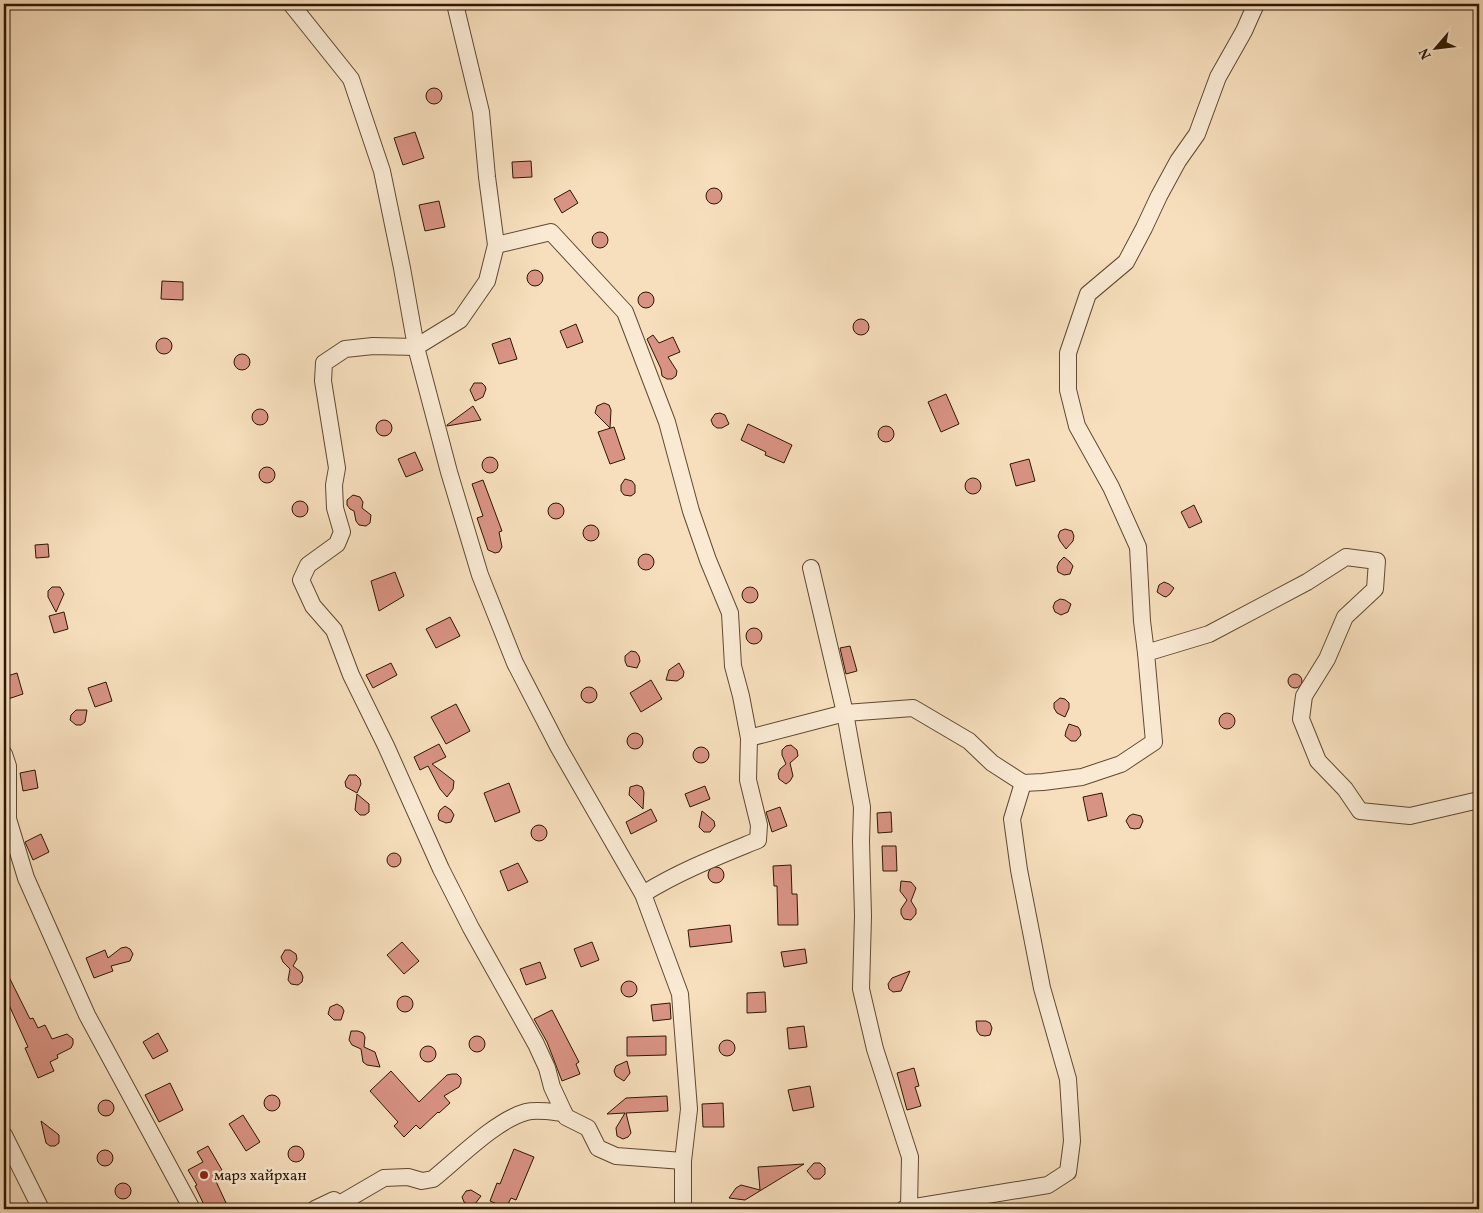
<svg xmlns="http://www.w3.org/2000/svg" width="1483" height="1213" font-family="Vollkorn,serif">
<style>
.building{fill:#d99384;stroke:#2c1702}
.lines{fill:none;stroke-linecap:round;stroke-linejoin:round}
.minor-casing{stroke:#5f4931;stroke-width:18}
.minor{stroke:#faead4;stroke-width:16}
.poi-dot{fill:#8f2418;stroke:#faead4;stroke-width:2}
.labels{text-anchor:middle;stroke-width:5;stroke-linejoin:round;paint-order:stroke}
.poi-label{font-size:15px;fill:#2c1702;stroke:#faead4;text-anchor:start}
</style>
<rect width="100%" height="100%" fill="#f7dfbd"/>
<filter id="stains"><feTurbulence type="fractalNoise" baseFrequency=".004" numOctaves="4"/><feColorMatrix values="0 0 0 0 .2 0 0 0 0 .09 0 0 0 0 .02 0 0 0 .5 -.17"/></filter>
<radialGradient id="worn" r=".72"><stop offset=".6" stop-color="#630" stop-opacity="0"/><stop offset="1" stop-color="#630" stop-opacity=".3"/></radialGradient>
<g class="building">
<circle cx="434" cy="96" r="8"/>
<path d="M415 132 424 158 403 165 394 138Z"/>
<path d="M531 161 532 177 513 178 512 162Z"/>
<circle cx="714" cy="196" r="8"/>
<path d="M570 190 578 203 562 213 554 199Z"/>
<path d="M439 201 445 227 425 231 419 205Z"/>
<circle cx="600" cy="240" r="8"/>
<circle cx="535" cy="278" r="8"/>
<path d="M162 281 183 282V300L161 299Z"/>
<circle cx="646" cy="300" r="8"/>
<circle cx="861" cy="327" r="8"/>
<path d="M576 324 583 342 567 348 560 331Z"/>
<path d="M653 335 659 343 673 337 680 352 668 357 677 371 676 376 672 379H667L662 376 661 369 647 339Z"/>
<path d="M510 338 517 359 499 364 492 344Z"/>
<circle cx="164" cy="346" r="8"/>
<circle cx="242" cy="362" r="8"/>
<path d="M474 383H482L485 386 486 389 483 397 475 401 470 390Z"/>
<path d="M946 394 959 424 941 432 928 402Z"/>
<path d="M604 403 609 405 611 410 610 428 595 413 597 406Z"/>
<path d="M473 406 481 420 447 426V425Z"/>
<circle cx="260" cy="417" r="8"/>
<path d="M720 413 725 415 729 424 722 428H717L713 425 711 420 715 414Z"/>
<circle cx="384" cy="428" r="8"/>
<path d="M748 424 792 445 784 463 765 455 766 452 741 440Z"/>
<circle cx="886" cy="434" r="8"/>
<path d="M614 427 625 459 610 464 598 432Z"/>
<path d="M415 452 423 470 406 477 398 459Z"/>
<circle cx="490" cy="465" r="8"/>
<path d="M1029 459 1035 481 1016 486 1010 464Z"/>
<circle cx="267" cy="475" r="8"/>
<circle cx="973" cy="486" r="8"/>
<path d="M625 479 632 481 635 485V493L631 496 624 495 621 491V485Z"/>
<path d="M483 480 502 531 499 532 502 547 499 552 495 553 488 550 477 518 483 516 472 484Z"/>
<path d="M353 495 360 497 363 502 362 508 371 515 370 523 366 526 359 525 356 521 354 511 350 509 347 505V500Z"/>
<circle cx="300" cy="509" r="8"/>
<circle cx="556" cy="511" r="8"/>
<path d="M1194 505 1202 522 1189 528 1181 512Z"/>
<circle cx="591" cy="533" r="8"/>
<path d="M1065 529 1072 531 1074 536 1073 541 1066 549 1060 541 1058 536 1060 531Z"/>
<path d="M48 544 49 557 36 558 35 545Z"/>
<circle cx="646" cy="562" r="8"/>
<path d="M1064 557 1070 562 1073 566 1070 574 1064 575 1058 572 1057 567 1059 562Z"/>
<path d="M395 572 404 596 379 611 371 581Z"/>
<path d="M1164 582 1169 584 1174 588 1170 594 1166 597 1163 596 1157 592 1159 585Z"/>
<path d="M52 587H60L64 594 56 612 48 597V591Z"/>
<circle cx="750" cy="595" r="8"/>
<path d="M1060 599 1065 600 1071 604 1068 612 1061 615 1055 612 1053 607 1055 602Z"/>
<path d="M64 612 68 629 54 633 49 616Z"/>
<path d="M450 617 460 636 436 648 426 629Z"/>
<circle cx="754" cy="636" r="8"/>
<path d="M850 646 857 671 846 674 840 648Z"/>
<path d="M631 651 636 652 639 656 640 661 637 668 627 666 625 661V656Z"/>
<path d="M391 663 397 675 373 688 366 675Z"/>
<path d="M679 663 684 672 683 677 677 681 666 680 669 670Z"/>
<path d="M17 673 23 694 8 699 4 686V677Z"/>
<circle cx="1295" cy="681" r="7"/>
<path d="M651 680 662 699 641 712 630 693Z"/>
<path d="M106 682 112 701 95 707 88 688Z"/>
<circle cx="589" cy="695" r="8"/>
<path d="M1060 698 1065 699 1069 703V708L1065 717 1057 713 1054 708V703Z"/>
<path d="M456 704 470 731 446 744 431 717Z"/>
<path d="M76 710H87L85 722 81 725H76L70 720 71 715Z"/>
<circle cx="1227" cy="721" r="8"/>
<path d="M1069 724 1078 727 1080 730 1081 735 1076 741H1071L1065 736 1066 731Z"/>
<circle cx="635" cy="741" r="8"/>
<path d="M439 744 446 757 432 764 454 781 453 789 447 797 440 789 428 766 420 770 414 757Z"/>
<path d="M791 745 797 750 798 756 790 763 793 776 790 781 786 784 779 779 778 774 780 769 786 764 782 755V750L786 746Z"/>
<circle cx="701" cy="755" r="8"/>
<path d="M35 770 38 788 23 791 20 773Z"/>
<path d="M349 775H356L360 779 361 784 357 793 346 787 345 782Z"/>
<path d="M509 783 520 812 495 822 484 793Z"/>
<path d="M637 785 642 787 644 792 643 809 629 795 630 787Z"/>
<path d="M705 786 710 799 690 807 685 794Z"/>
<path d="M1102 793 1107 816 1088 821 1083 797Z"/>
<path d="M357 794 369 804V812L365 815H360L355 810Z"/>
<path d="M445 806 451 810 454 815 451 822 446 823 439 820 438 815 440 810Z"/>
<path d="M780 807 787 826 772 832 766 812Z"/>
<path d="M651 809 657 821 631 834 626 822Z"/>
<path d="M702 811 714 821 715 826 710 832H704L699 827Z"/>
<path d="M891 812 892 832 878 833 877 813Z"/>
<path d="M1133 814 1141 816 1143 821 1140 828 1135 829 1130 828 1126 821 1129 816Z"/>
<circle cx="539" cy="833" r="8"/>
<path d="M41 834 49 852 33 860 25 842Z"/>
<path d="M882 846H896L897 871H883Z"/>
<circle cx="394" cy="860" r="7"/>
<path d="M518 863 528 882 508 891 500 871Z"/>
<path d="M791 865 792 894H797L798 925H778L777 886H774L773 866Z"/>
<circle cx="716" cy="875" r="8"/>
<path d="M901 881 911 882 916 888 911 901 916 909V914L911 920 904 919 901 914V909L907 900 900 891Z"/>
<path d="M730 925 732 942 690 947 688 930Z"/>
<path d="M402 942 419 961 404 974 387 955Z"/>
<path d="M592 942 599 960 581 967 574 949Z"/>
<path d="M126 947 130 949 133 954 130 961 111 966 113 971 94 978 86 958 105 950 108 958 121 948Z"/>
<path d="M805 949 807 963 784 967 781 952Z"/>
<path d="M285 950H290L296 954 297 959 293 966 301 972 303 977 302 982 298 985 291 984 288 980 290 969 283 962 281 957Z"/>
<path d="M540 962 546 978 526 985 520 969Z"/>
<path d="M4 967 30 1019 33 1018 38 1028 45 1025 52 1039 67 1034 73 1039V1044L71 1048 57 1055 58 1058 50 1062 54 1071 38 1078 25 1048 28 1047 9 1005 7 1006 4 999Z"/>
<path d="M910 971 901 991 893 992 889 989 888 984 892 978Z"/>
<circle cx="629" cy="989" r="8"/>
<path d="M765 992 766 1012 747 1013V993Z"/>
<circle cx="405" cy="1004" r="8"/>
<path d="M670 1003 671 1019 653 1021 651 1005Z"/>
<path d="M337 1004 342 1007 344 1011 341 1020H334L328 1014 330 1007Z"/>
<path d="M552 1010 579 1062 576 1064 580 1074 562 1081 547 1042 534 1019Z"/>
<path d="M976 1021H986L990 1023 992 1028 990 1035 985 1036 980 1035 977 1031Z"/>
<path d="M804 1026 807 1047 789 1049 787 1028Z"/>
<path d="M351 1031H358L363 1033 365 1037 364 1047 375 1052 380 1067 367 1065 363 1062 361 1049 352 1045 349 1040Z"/>
<path d="M158 1033 168 1051 153 1059 143 1042Z"/>
<path d="M666 1036V1055L627 1056V1037Z"/>
<circle cx="477" cy="1044" r="8"/>
<circle cx="727" cy="1048" r="8"/>
<circle cx="428" cy="1054" r="8"/>
<path d="M627 1061 630 1073 624 1081 616 1076 614 1071 616 1066Z"/>
<path d="M914 1068 919 1086 915 1087 921 1106 907 1110 897 1073Z"/>
<path d="M391 1071 419 1102 447 1075 452 1074H457L461 1078V1083L459 1087 444 1096 450 1103 439 1113 438 1112 420 1129 416 1125 404 1137 394 1126 398 1122 370 1091Z"/>
<path d="M170 1083 183 1110 159 1122 145 1095Z"/>
<path d="M810 1086 814 1107 793 1111 788 1090Z"/>
<circle cx="272" cy="1103" r="8"/>
<path d="M667 1096 668 1111 626 1113 631 1133 628 1137 623 1139 617 1136 616 1128 625 1113 607 1114 626 1098Z"/>
<circle cx="106" cy="1108" r="8"/>
<path d="M723 1103 724 1127H703L702 1104Z"/>
<path d="M243 1115 260 1142 246 1151 229 1124Z"/>
<path d="M41 1121 59 1135V1143L55 1146H50L46 1143Z"/>
<path d="M208 1146 222 1170 213 1175 227 1205 217 1209H206L195 1186 197 1185 188 1170 203 1162 197 1152Z"/>
<circle cx="296" cy="1154" r="8"/>
<path d="M514 1149 534 1157 516 1200 511 1198 506 1208 490 1201 497 1183 500 1184Z"/>
<circle cx="105" cy="1158" r="8"/>
<path d="M814 1163H820L825 1168V1174L820 1179H814L807 1171Z"/>
<path d="M804 1164 745 1200 729 1198 736 1188 741 1185 760 1190 758 1167Z"/>
<circle cx="123" cy="1191" r="8"/>
<path d="M471 1190 481 1196 475 1204 468 1205 464 1202 462 1197 466 1191Z"/>
</g>
<g class="lines">
<defs>
<g id="minor">
<path d="M291 4 351 79 382 171 402 268 416 347 449 472 480 575 515 663 559 748 643 894 680 994 689 1109 683 1161V1209"/>
<path d="M455 4 481 112 487 177 496 245 487 281 460 320 416 347 373 346 345 349 324 363 323 381 337 468 334 485 335 508 342 532 337 544 308 565 301 580 313 606 334 630 351 675 386 746 441 869 471 928 536 1044 547 1068 552 1087 566 1117 588 1128 598 1148 616 1156 683 1161"/>
<path d="M496 245 551 232 625 312 667 422 691 511 708 560 730 613 733 666 741 696 749 738 845 713 913 708 969 741 992 763 1023 783 1043 782 1082 777 1121 764 1154 742 1146 653 1209 634 1307 582 1346 557 1377 561 1375 589 1345 617 1327 659 1304 696 1301 719 1318 761 1345 789 1360 811 1410 816 1479 800"/>
<path d="M811 568 845 713 862 807 861 841 863 916 861 989 875 1049 910 1157 909 1208 904 1209"/>
<path d="M1146 653 1142 621 1138 547 1111 487 1077 426 1068 390V353L1088 294 1126 262 1144 228 1159 196 1178 161 1197 134 1218 77 1244 31 1256 4"/>
<path d="M4 754 8 766V819L26 878 87 1015 192 1209"/>
<path d="M643 894C680 871 719 856 758 840L759 825 748 780 749 738"/>
<path d="M4 1135 41 1209"/>
<path d="M336 1206 384 1178 408 1177 422 1181 433 1179C458 1159 496 1120 526 1112 537 1109 553 1112 564 1113"/>
<path d="M909 1208 1048 1185 1068 1172 1072 1141 1068 1079 1042 988 1019 870 1012 819 1023 783"/>
<path d="M315 1209 334 1200 338 1209"/>
</g>
</defs>
<use href="#minor" class="minor-casing"/>
<use href="#minor" class="minor"/>
</g>
<circle class="poi-dot" cx="204" cy="1175" r="5"/>
<g class="labels">
<g class="poi-label">
<text x="214" y="1180">марз хайрхан</text>
</g>
</g>
<rect width="1483" height="1213" fill="none" stroke="#f7dfbd" stroke-width="20"/>
<rect x="5" y="5" width="1473" height="1203" fill="none" stroke="#2c1702" stroke-width="2.5"/>
<rect x="10" y="10" width="1463" height="1193" fill="none" stroke="#2c1702"/>
<g transform="translate(1436 48) rotate(242)" stroke="#faead4" stroke-width="4" paint-order="stroke">
<path d="M0-4L9 19L0 12L-9 19Z" fill="#2c1702"/>
<text y="-8" font-size="14" font-weight="bold" text-anchor="middle" fill="#2c1702">N</text>
</g>
<rect width="100%" height="100%" filter="url(#stains)"/>
<rect width="100%" height="100%" fill="url(#worn)"/>
</svg>
